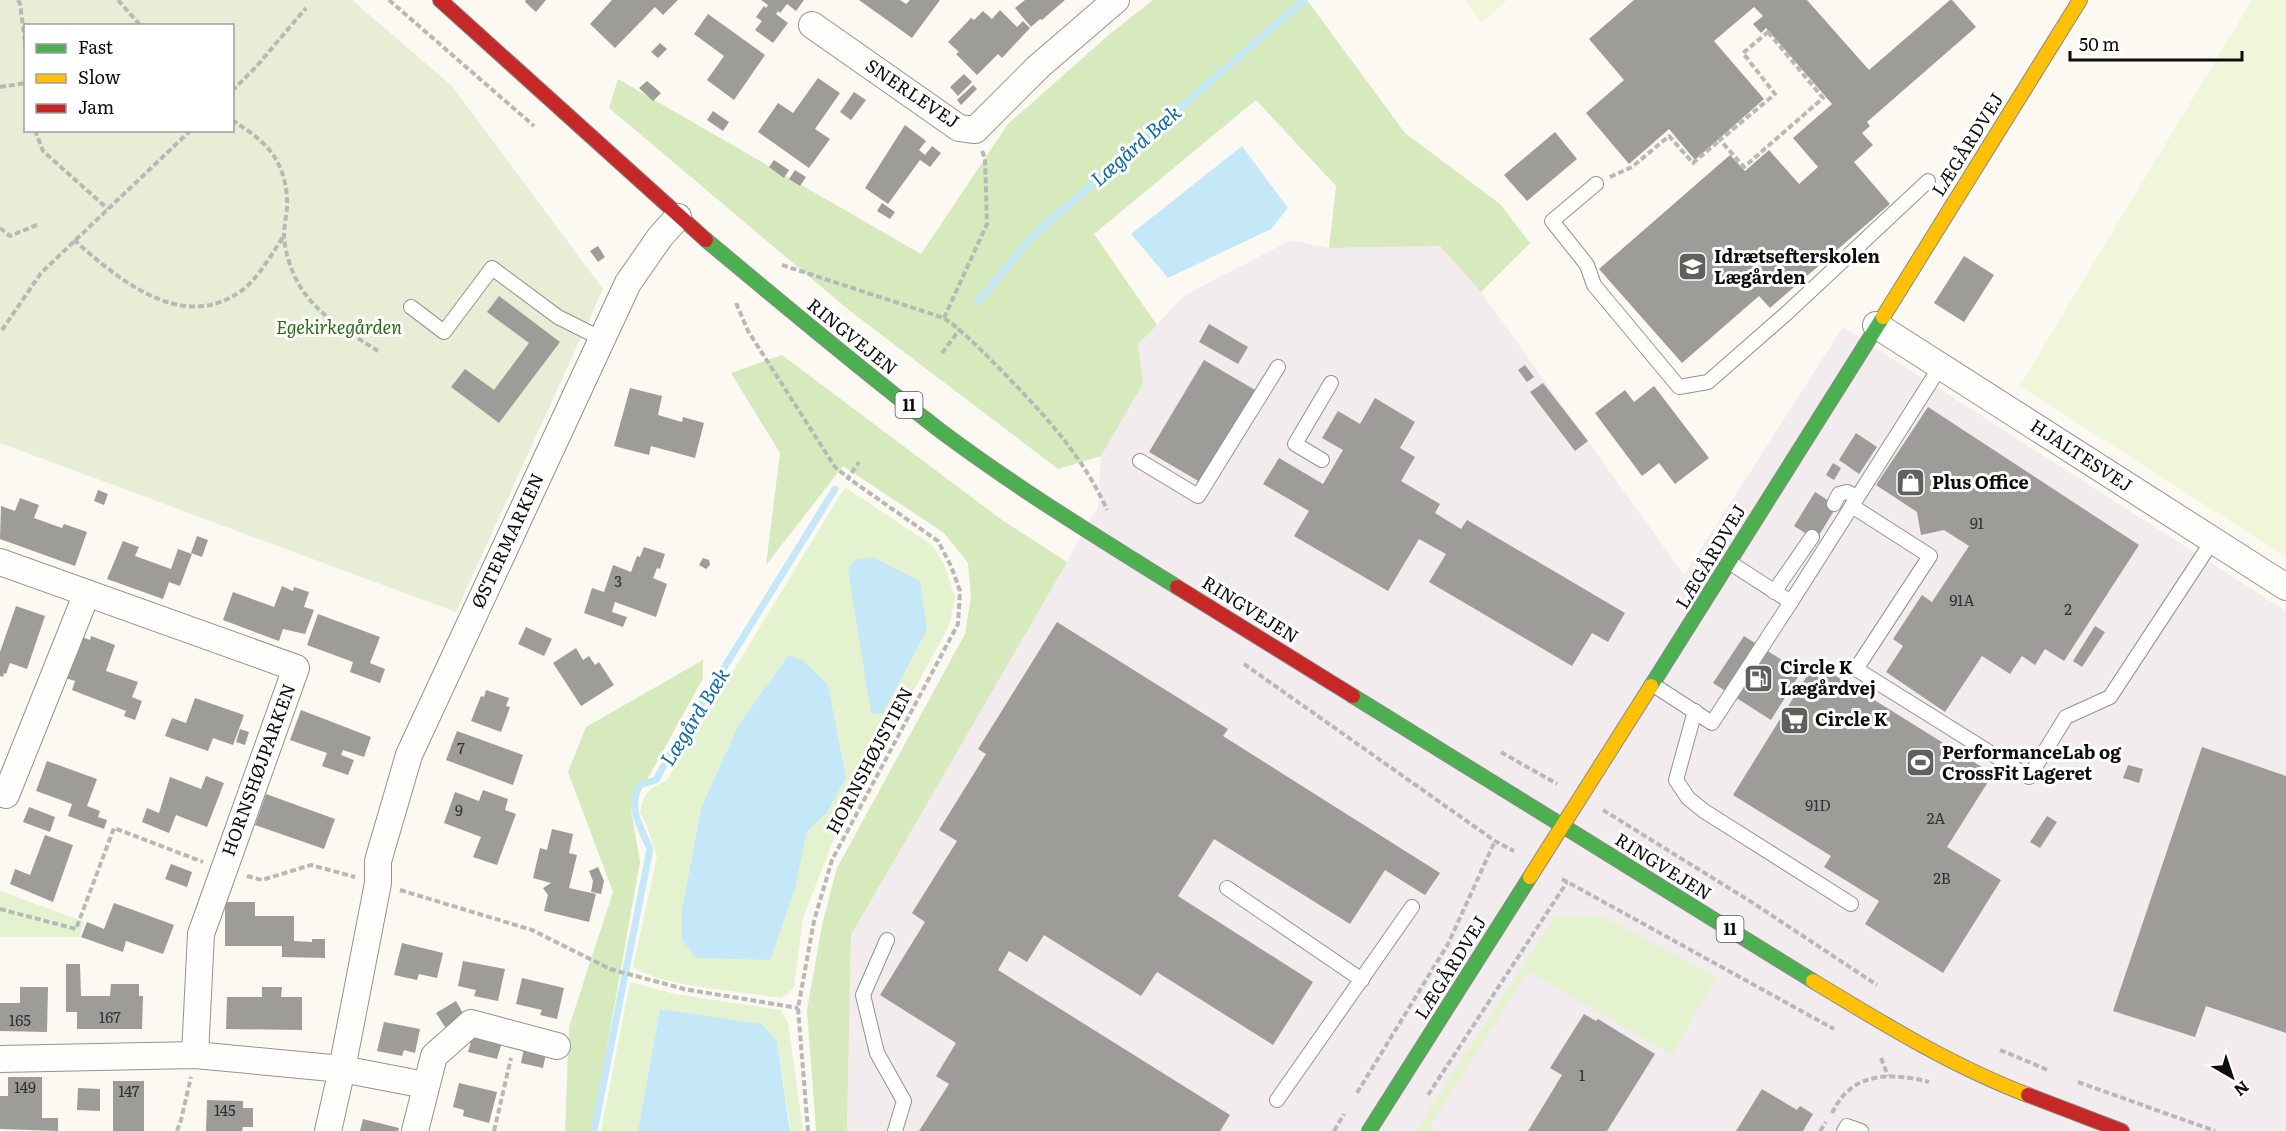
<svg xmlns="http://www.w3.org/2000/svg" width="2286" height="1131" font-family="Literata,serif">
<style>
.industrial{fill:#f2ecef}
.green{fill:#e5f2d0;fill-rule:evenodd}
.forest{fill:#d6eabd}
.cemetery{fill:#e8edd5;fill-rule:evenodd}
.pitch{fill:#eff6da}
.water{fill:#c5e8f8}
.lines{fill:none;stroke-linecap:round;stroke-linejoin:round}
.stream{stroke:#c5e8f8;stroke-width:7}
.building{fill:#9e9c98}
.lane-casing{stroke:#949390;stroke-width:16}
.street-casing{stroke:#949390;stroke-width:28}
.fast-casing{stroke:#8b8a87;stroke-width:16}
.slow-casing{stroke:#8b8a87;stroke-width:16}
.jam-casing{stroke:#8b8a87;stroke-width:16}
.path{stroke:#b8b8b6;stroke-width:4;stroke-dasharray:6 3;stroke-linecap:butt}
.lane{stroke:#fefefd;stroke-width:14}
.street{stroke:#fefefd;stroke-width:26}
.fast{stroke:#4caf50;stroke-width:14}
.slow{stroke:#ffc107;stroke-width:14}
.jam{stroke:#c62828;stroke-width:14}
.labels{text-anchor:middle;stroke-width:6;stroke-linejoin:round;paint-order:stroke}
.number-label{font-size:15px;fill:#313130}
.shield{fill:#fff;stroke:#565656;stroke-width:1.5}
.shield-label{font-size:16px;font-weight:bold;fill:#0d0d0d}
.street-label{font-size:18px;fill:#0d0d0d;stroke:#fff}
.poi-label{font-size:18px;font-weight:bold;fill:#0d0d0d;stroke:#fff;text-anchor:start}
.park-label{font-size:18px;font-style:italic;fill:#2c6a19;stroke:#fff}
.water-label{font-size:20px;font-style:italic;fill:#0d69a8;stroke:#fff}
</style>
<rect width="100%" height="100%" fill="#fbf9f2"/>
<path class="industrial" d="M1291 240 1329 248 1440 246 1481 292 1684 575 1843 327 2286 611V1131H847L851 935 1098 507 1101 456 1143 384 1138 344 1185 295Z"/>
<g class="green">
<path d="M845 487 932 545 944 564 955 597 949 626 836 833 803 918 794 987 790 992 781 998C745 992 660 986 633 967L657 857 648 829 640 812C645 791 648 790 667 780ZM701 809 827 813 682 940V909Z"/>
<path d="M0 891 85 922 79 937H0Z"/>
<path d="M1602 916 1717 977 1672 1055 1528 971 1430 1127 1434 1131H1416L1554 917Z"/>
<path d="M630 982 675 994 780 1010 788 1022 803 1131H791L777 1042 660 1009 638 1131H601Z"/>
</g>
<g class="forest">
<path d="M1153 0H1307L1405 133 1500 204 1530 243 1481 292 1440 246 1329 248 1336 186 1256 100 1094 234 1157 325 1138 344 1143 384 1101 456 1058 469 850 311 609 108 618 79 921 254 1008 124 1111 33Z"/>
<path d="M782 355 1002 520 1067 562 851 935 847 1131H816L807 1010 822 925 837 868 965 634 971 596 968 563 944 533 843 466 766 565 780 453 731 373Z"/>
<path d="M703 660V678L631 809 640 862 592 1131H565L569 1027 613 892 568 772 586 727Z"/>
</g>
<path class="cemetery" d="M0 0H352L452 86 603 289 456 612 0 443ZM26 26H232V130H26Z"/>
<g class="pitch">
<path d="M1464 0H1507L1482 22Z"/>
<path d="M2252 0H2286V557L2020 386Z"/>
</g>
<g class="water">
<path d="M1242 146 1288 208 1271 229 1168 278 1131 234Z"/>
<path d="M873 557 920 581 927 630 883 713 871 714 848 569 855 560Z"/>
<path d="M788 656 803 660 828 685 846 777 827 813 807 831 795 889 770 960 696 958 682 940V909L701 809 738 726Z"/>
<path d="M660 1009 762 1024 777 1042 790 1131H638Z"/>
</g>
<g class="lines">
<g class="stream">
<path d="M978 302 1033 236 1304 0"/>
<path d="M594 1131 650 849C640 826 628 809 639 785L656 780 671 753 835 489"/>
</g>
</g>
<g class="building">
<path d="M526 0H546L536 12 525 2Z"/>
<path d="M612 0H678L663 15 655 7 615 48 590 24Z"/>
<path d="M761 0H804L796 11 787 4 780 13 778 11 776 14 788 23 773 43 755 30 762 21 756 17 764 6 766 8 768 5Z"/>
<path d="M859 0H900L906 4 910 0H940L912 38Z"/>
<path d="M1025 0H1065L1042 20 1040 19 1031 27 1015 8Z"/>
<path d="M1634 0H1807L1869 70 1950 0H1952L1976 27 1867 122 1870 126 1862 133 1873 145 1854 162 1890 204 1770 308 1759 296 1682 363 1599 269 1730 155 1745 171 1769 150 1799 184 1818 167 1793 138 1832 104 1766 28 1761 33 1753 24 1763 16 1754 7 1714 41 1764 99 1695 160 1669 129 1629 164 1586 113 1624 80 1589 39Z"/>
<path d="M1000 10 1017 27 1023 21 1030 28 1002 58 998 54 977 75 956 54 959 52 948 42 971 18 974 20 983 11 992 19Z"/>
<path d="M708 14 765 55 734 100 707 80 724 56 694 34Z"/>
<path d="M660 43 667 49 658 58 651 52Z"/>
<path d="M964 74 972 82 958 96 950 87Z"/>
<path d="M818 78 840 93 815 129 830 139 809 168 758 132 778 103 793 113Z"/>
<path d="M647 81 661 93 653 101 639 88Z"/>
<path d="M973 85 977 89 961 105 957 100Z"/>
<path d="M854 92 866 100 851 120 840 112Z"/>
<path d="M713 111 729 122 723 131 707 120Z"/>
<path d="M905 125 926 141 919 150 925 155 932 146 941 153 930 167 920 160 888 204 865 188Z"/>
<path d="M1555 132 1577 159 1527 201 1504 175Z"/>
<path d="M774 160 789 170 784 178 769 167Z"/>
<path d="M795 170 806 177 800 186 789 179Z"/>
<path d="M882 203 895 212 890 219 877 211Z"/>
<path d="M598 246 605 257 598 262 590 251Z"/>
<path d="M1964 256 1994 275 1964 322 1934 303Z"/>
<path d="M499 296 560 342 499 423 451 387 465 369 494 390 529 343 487 312Z"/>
<path d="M1209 324 1248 347 1238 364 1199 342Z"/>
<path d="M1204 360 1255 390 1200 482 1149 452Z"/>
<path d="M1525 365 1534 377 1527 382 1518 370Z"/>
<path d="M1543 383 1588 441 1575 451 1530 392Z"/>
<path d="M1654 386 1709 458 1675 484 1659 463 1642 476 1595 413 1625 390 1634 402Z"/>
<path d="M630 388 662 396 658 415 682 422 683 417 704 423 695 458 651 446 649 455 614 446Z"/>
<path d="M1375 398 1415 422 1400 448 1415 457 1401 481 1440 504 1435 513 1461 529 1467 520 1625 613 1608 642 1592 633 1572 666 1429 582 1446 554 1419 539 1388 591 1294 536 1309 511 1263 484 1279 458 1323 484 1343 450 1322 438 1338 411 1360 424Z"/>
<path d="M1928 407 2139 545 2064 661 2045 649 2035 665 2022 656 2010 674 1982 656 1945 712 1886 672 1903 646 1893 639 1922 595 1932 602 1969 546 1944 530 1921 535 1917 512 1876 485Z"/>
<path d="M1856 433 1877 447 1859 474 1839 460Z"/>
<path d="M1833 463 1841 468 1834 480 1826 475Z"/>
<path d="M98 490 108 494 104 505 94 501Z"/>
<path d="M1815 492 1837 506 1816 540 1794 526Z"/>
<path d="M20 498 39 505 34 518 62 528 64 524 87 532 75 566 0 539 1 506 15 511Z"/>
<path d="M197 536 208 540 202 557 191 553Z"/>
<path d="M123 541 139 547 135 556 171 569 178 549 192 554 180 586 169 582 163 599 107 579Z"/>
<path d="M644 547 665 554 660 569 657 568 653 578 667 584 656 617 615 602 612 612 627 617 623 627 584 613 592 588 604 592 613 565 631 572 637 556 640 557Z"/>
<path d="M703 558 709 560 710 565 706 569 699 565Z"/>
<path d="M282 586 293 591 294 587 309 592 304 607 314 610 305 634 283 629 279 641 223 620 233 592 274 607Z"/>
<path d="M16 606 45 616 27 669 10 663 6 674 4 673 3 677 0 676V652Z"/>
<path d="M318 614 380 637 370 663 385 669 380 683 350 672 353 662 307 645Z"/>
<path d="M1057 622 1228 729 1223 736 1440 873 1425 895 1385 870 1350 924 1214 839 1178 896 1313 982 1273 1045 1157 972 1141 996 1044 935 1027 962 1009 951 998 970 1230 1115 1220 1131H919L949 1084 936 1076 956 1043 880 995 925 922 912 913 957 841 939 830 986 754 978 749Z"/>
<path d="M2095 626 2105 632 2082 667 2073 661Z"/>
<path d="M526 627 552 639 544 656 518 644Z"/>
<path d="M77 635 90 640 91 636 115 645 106 671 138 682 132 697 142 701 135 720 124 716 126 711 72 690 75 681 62 677Z"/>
<path d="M1744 636 1801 672 1771 720 1713 683Z"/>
<path d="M576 648 583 660 589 656 595 665 599 662 614 685 581 706 553 663Z"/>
<path d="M1815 663 1993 774 1947 847 2001 880 1943 973 1865 924 1879 901 1824 867 1831 856 1733 795Z"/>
<path d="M486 690 509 698 506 706 510 707 501 732 471 721 481 696 484 697Z"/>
<path d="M195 698 244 715 233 745 213 738 208 751 165 736 172 718 186 723Z"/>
<path d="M301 710 371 737 364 757 343 750 341 755 354 760 348 775 322 766 327 753 290 740Z"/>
<path d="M240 729 249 732 245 745 236 742Z"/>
<path d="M457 731 523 755 513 785 446 760Z"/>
<path d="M2202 747 2286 776V1033L2206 1006 2195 1037 2113 1011Z"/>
<path d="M47 761 97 779 87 806 100 811 98 817 107 820 104 829 68 816 72 804 36 791Z"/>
<path d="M2128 765 2143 769 2139 783 2123 778Z"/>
<path d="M206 776 224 783 207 827 176 815 169 833 142 822 147 808 159 813 170 777 201 789Z"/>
<path d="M483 790 508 799 505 810 516 814 497 865 473 857 481 837 444 823 455 792 479 801Z"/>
<path d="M266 794 335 819 324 849 255 825Z"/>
<path d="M29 807 55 817 50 832 23 822Z"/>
<path d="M2047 816 2057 822 2040 848 2030 842Z"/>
<path d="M552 829 573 834 569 853 577 855 569 888 596 894 589 922 544 911 548 895 543 888 551 883 533 878 540 848 547 850Z"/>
<path d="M45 835 73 845 53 902 10 884 15 869 30 875Z"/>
<path d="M171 864 192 872 187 887 165 879Z"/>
<path d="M598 867 604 881 601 894 591 892 593 881 589 871Z"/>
<path d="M225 902H255V916H294V941L312 942V939H325V958L282 957V946H225Z"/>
<path d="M114 903 174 925 163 954 126 941 123 952 81 937 87 922 104 929Z"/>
<path d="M402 943 443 953 437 978 419 974 417 980 394 975Z"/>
<path d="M463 961 505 969 498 1001 474 996 476 990 458 986Z"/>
<path d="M66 964H80L81 996H110L111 984H139V996H143L142 1029H77V1012H66Z"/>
<path d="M522 978 564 988 557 1019 540 1015 542 1010 516 1004Z"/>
<path d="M20 987H48L47 1032 0 1031V1003H20Z"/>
<path d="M262 987H282L281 997H302V1030L226 1029 227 997H262Z"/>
<path d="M456 1001 464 1015 445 1027 436 1013Z"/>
<path d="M1584 1014 1596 1021 1598 1019 1655 1054 1607 1131H1528L1562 1075 1550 1068Z"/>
<path d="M384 1022 420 1029 415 1053 404 1050 402 1056 377 1051Z"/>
<path d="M473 1034 502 1042 497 1059 468 1052Z"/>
<path d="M524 1048 546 1053 543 1068 521 1063Z"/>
<path d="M8 1077H42V1118H58V1131L0 1129V1096H8Z"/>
<rect x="113" y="1081" width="31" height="50"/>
<path d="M459 1083 497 1092 489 1123 463 1116 464 1110 453 1107Z"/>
<path d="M78 1088 100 1089V1111L77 1110Z"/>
<path d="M1762 1089 1797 1110 1800 1106 1813 1114 1803 1131H1736Z"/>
<path d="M207 1100 243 1101V1108H253V1127H243L242 1131H206Z"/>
<path d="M363 1119 399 1128 398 1131H360Z"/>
</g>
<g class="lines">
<defs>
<g id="lane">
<path d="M1596 184 1552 221 1587 265 1594 285 1679 387 1708 382 1788 312 1928 181"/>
<path d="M411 307 444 332 492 268 558 317 602 339"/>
<path d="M1322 460 1295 444 1331 383"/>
<path d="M1140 461 1198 496 1278 367"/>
<path d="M1834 504 1839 494 1847 492 1857 497"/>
<path d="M1852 506 1930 556 1856 669 2029 777 2066 717 2110 697 2213 540"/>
<path d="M1774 592 1812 537"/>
<path d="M1791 602 1940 367"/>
<path d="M1652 684 1712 723 1791 602 1729 562"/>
<path d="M1695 711 1676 780 1688 798 1704 811 1851 904"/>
<path d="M1227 888 1362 980"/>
<path d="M887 940 863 995 877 1053 904 1101 895 1131"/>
<path d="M1277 1100 1412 907"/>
<path d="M1844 1131 1847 1126 1861 1131"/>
</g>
<g id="street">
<path d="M812 25 959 128 975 130 1038 67 1116 0"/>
<path d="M1876 325 2286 587"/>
<path d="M0 562 296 668 201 934 195 1055"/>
<path d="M6 795 87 593"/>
<path d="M0 1059 195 1055 342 1069 425 1085"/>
<path d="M328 1131 342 1069 378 883V861L409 755 628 283 660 237 678 217"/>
<path d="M415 1131 434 1056 471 1023 557 1046"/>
</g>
<g id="fast">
<path d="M706 240C784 305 861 370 942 432 1017 488 1097 537 1177 587"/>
<path d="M1651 686 1883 317"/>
<path d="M1353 696 1813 981"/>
<path d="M1369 1131 1530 877"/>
</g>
<g id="slow">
<path d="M1883 317 2080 0"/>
<path d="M1530 877 1651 686"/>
<path d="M1813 981C1882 1023 1952 1066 2028 1095"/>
</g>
<g id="jam">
<path d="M440 0 706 240"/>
<path d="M1177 587 1353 696"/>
<path d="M2028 1095 2122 1131"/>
</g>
</defs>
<use href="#lane" class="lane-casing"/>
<use href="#street" class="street-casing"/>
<use href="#fast" class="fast-casing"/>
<use href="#slow" class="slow-casing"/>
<use href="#jam" class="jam-casing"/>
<g class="path">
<path d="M18 0 20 4 26 49"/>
<path d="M118 0 141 26"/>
<path d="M389 0 534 126"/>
<path d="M1768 32 1823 98 1744 167 1720 140 1775 94 1743 53Z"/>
<path d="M0 87 26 83"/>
<path d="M232 91 256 67 306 8"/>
<path d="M232 120C246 129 261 139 271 152 283 167 288 189 287 208 286 217 284 227 284 236 285 255 294 280 306 295 324 319 353 335 378 351"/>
<path d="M35 130 43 151 108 209"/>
<path d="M1610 177 1632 167 1669 136 1693 163 1720 140"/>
<path d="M0 228 10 236 39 224"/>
<path d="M74 240C119 280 185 336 245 288 261 274 272 253 284 236"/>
<path d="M782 265 944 318C964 332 981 350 998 367 1040 410 1083 455 1107 510"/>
<path d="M736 303 748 331 835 467 848 478"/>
<path d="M944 318 987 224 985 158 982 151"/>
<path d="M2 330 41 273 191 130"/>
<path d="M942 353 960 329"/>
<path d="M1244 664 1495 841 1514 851"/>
<path d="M1501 752 1557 784"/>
<path d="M1603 810 1753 903 1877 985"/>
<path d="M247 876 262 880 311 865 355 877"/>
<path d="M1562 879 1834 1029"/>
<path d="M400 890 532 930 610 969 684 989 798 1008"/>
<path d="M0 909 76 929 114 828 203 862"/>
<path d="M2000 1050 2048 1070"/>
<path d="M1881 1058 1888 1076"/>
<path d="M2078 1082 2215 1131"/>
<path d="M1357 1093 1448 944 1495 841"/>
<path d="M1428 1095 1567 882"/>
<path d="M1832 1113C1836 1106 1840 1098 1846 1093 1867 1071 1903 1075 1929 1082"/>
<path d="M177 1131 181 1120 191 1077"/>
<path d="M494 1131 511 1058"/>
<path d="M808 1131 798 1008 814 921 832 860 958 624 960 591 951 566 938 541 848 478 859 462"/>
<path d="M1334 1131 1344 1114"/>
<path d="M1820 1131 1826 1122"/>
</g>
<use href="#lane" class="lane"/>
<use href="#street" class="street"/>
<use href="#fast" class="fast"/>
<use href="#slow" class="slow"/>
<use href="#jam" class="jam"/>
</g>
<defs>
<symbol id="school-square" viewBox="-11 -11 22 22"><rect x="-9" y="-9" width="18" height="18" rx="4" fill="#60605d" stroke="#fff"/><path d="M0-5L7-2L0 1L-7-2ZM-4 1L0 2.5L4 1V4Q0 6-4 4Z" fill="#fff"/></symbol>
<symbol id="shop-square" viewBox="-11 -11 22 22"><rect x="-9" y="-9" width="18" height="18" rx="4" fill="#60605d" stroke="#fff"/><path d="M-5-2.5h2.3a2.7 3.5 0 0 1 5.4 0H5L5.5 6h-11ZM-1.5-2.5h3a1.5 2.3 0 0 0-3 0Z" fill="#fff"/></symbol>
<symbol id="fuel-square" viewBox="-11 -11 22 22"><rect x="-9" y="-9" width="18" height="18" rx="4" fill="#60605d" stroke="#fff"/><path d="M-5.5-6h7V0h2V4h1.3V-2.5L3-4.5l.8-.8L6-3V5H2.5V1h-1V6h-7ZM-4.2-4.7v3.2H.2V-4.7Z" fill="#fff"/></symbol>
<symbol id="supermarket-square" viewBox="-11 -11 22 22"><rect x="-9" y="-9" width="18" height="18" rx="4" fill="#60605d" stroke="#fff"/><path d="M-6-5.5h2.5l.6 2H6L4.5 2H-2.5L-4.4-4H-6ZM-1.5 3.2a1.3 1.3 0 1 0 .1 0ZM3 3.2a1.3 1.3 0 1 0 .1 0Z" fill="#fff"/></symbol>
<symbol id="stadium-square" viewBox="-11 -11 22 22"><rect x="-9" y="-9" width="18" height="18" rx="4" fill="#60605d" stroke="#fff"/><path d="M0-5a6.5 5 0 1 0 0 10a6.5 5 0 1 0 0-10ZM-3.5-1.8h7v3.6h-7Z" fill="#fff"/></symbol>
</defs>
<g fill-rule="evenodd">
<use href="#school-square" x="1676" y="250" width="33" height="33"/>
<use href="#shop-square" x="1894" y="466" width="33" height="33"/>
<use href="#fuel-square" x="1742" y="662" width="33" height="33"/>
<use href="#supermarket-square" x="1778" y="704" width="33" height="33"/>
<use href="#stadium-square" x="1904" y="746" width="33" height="33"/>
</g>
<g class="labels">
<g class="number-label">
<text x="1977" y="529">91</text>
<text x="618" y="587">3</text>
<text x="1962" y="606">91A</text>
<text x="2068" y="615">2</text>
<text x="461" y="754">7</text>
<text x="1818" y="811">91D</text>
<text x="459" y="816">9</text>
<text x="1936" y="824">2A</text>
<text x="1942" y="884">2B</text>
<text x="110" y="1023">167</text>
<text x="20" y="1026">165</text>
<text x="1582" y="1081">1</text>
<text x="25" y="1093">149</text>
<text x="129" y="1097">147</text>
<text x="225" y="1116">145</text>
</g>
<g class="shield">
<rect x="895.5" y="392" width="27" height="26" rx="4.5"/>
<rect x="1716.5" y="916" width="27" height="26" rx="4.5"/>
</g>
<g class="shield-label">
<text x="909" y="411">11</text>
<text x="1730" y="935">11</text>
</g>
<g class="street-label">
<text transform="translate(912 94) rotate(34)" y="6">SNERLEVEJ</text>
<text transform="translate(1968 145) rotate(-58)" y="6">LÆGÅRDVEJ</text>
<text transform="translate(852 337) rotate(39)" y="6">RINGVEJEN</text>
<text transform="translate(2081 456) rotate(33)" y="6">HJALTESVEJ</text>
<text transform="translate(508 541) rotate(-65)" y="6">ØSTERMARKEN</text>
<text transform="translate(1711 557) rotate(-59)" y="6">LÆGÅRDVEJ</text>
<text transform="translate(1250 610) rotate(32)" y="6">RINGVEJEN</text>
<text transform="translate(870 761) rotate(-62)" y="6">HORNSHØJSTIEN</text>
<text transform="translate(259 770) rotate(-70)" y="6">HORNSHØJPARKEN</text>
<text transform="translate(1663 867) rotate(32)" y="6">RINGVEJEN</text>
<text transform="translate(1451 968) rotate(-58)" y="6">LÆGÅRDVEJ</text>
</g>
<g class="poi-label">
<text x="1714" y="263">Idrætsefterskolen<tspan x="1714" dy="21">Lægården</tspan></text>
<text x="1932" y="489">Plus Office</text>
<text x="1780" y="674">Circle K<tspan x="1780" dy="21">Lægårdvej</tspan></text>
<text x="1815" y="726">Circle K</text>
<text x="1942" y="759">PerformanceLab og<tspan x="1942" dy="21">CrossFit Lageret</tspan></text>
</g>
<g class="park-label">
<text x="339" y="334">Egekirkegården</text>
</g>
<g class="water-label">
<text transform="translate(1136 146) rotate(-41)" y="7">Lægård Bæk</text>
<text transform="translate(695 717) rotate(-58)" y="7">Lægård Bæk</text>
</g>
</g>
<rect x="24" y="24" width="210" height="108" fill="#ffffff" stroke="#9e9e9e" stroke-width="1.5"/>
<rect x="36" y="44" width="30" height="9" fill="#4caf50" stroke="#9e9e9e" stroke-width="1.5"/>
<text x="78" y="54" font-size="18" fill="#0d0d0d">Fast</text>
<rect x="36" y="74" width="30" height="9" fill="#ffc107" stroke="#9e9e9e" stroke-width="1.5"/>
<text x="78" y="84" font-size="18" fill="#0d0d0d">Slow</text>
<rect x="36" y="104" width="30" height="9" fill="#c62828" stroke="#9e9e9e" stroke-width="1.5"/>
<text x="78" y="114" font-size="18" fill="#0d0d0d">Jam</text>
<g transform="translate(2232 1077) rotate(141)" stroke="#ffffff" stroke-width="4.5" paint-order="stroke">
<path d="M0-4.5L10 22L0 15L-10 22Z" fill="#0d0d0d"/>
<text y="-9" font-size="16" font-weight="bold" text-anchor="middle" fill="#0d0d0d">N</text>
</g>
<path d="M2070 51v9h172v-9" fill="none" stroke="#0d0d0d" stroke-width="3"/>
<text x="2079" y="51" font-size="18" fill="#0d0d0d" stroke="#ffffff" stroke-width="4.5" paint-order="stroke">50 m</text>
</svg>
